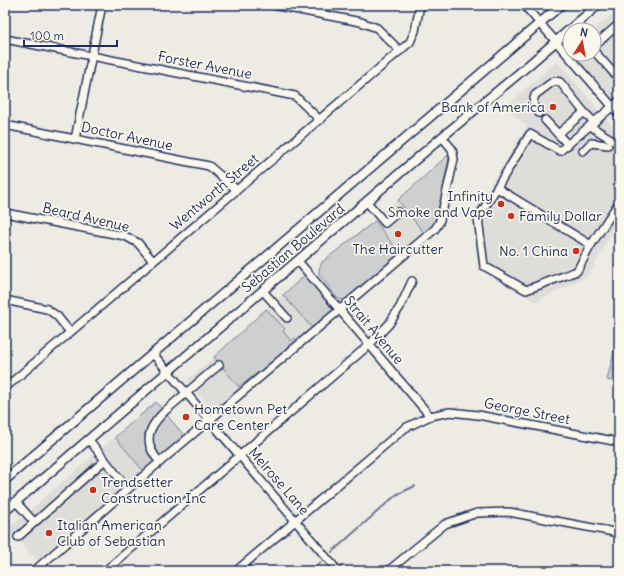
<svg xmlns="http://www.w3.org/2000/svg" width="624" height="576" font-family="Delius,sans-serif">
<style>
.built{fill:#deddda}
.green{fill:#cecfcf;stroke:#747f96}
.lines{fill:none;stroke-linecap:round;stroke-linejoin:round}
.stream{stroke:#6d7892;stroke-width:2}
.minor-casing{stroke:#1b2f5e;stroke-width:10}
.major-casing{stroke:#1b2f5e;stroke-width:11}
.minor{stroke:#fbf7ec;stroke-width:7}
.major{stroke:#fbf7ec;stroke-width:8}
.poi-dot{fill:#c8321e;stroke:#fbf7ec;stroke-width:1.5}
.labels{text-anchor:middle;stroke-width:3.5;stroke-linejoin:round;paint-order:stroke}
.street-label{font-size:14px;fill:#1b2f5e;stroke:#fbf7ec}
.poi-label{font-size:14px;fill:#1b2f5e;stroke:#fbf7ec;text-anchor:start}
</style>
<rect width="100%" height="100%" fill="#eeebe4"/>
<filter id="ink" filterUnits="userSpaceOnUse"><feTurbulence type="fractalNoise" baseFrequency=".025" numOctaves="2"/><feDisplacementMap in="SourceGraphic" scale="8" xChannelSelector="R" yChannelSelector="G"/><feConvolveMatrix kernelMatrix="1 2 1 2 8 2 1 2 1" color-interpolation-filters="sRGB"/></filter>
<g filter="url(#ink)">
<g class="built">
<path d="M619 9V108L571 54H594L593 30Z"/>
<path d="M557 61 619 134V219L589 275 536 302 478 269 473 214 527 126 505 107Z"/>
<path d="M398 200 424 233 400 254 375 221Z"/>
<path d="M305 275 337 313 279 361 246 326Z"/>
<path d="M224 348 252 381 214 413 187 380Z"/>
<path d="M115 437 148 475 62 545 37 560 23 545 8 529Z"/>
</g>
<g class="green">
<path d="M448 155 449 159 438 212 434 225 424 233 398 200Z"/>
<path d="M375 221 400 254 347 299 342 300 337 298 319 274V269L322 262Z"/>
<path d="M305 275 334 309 313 329 283 295Z"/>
<path d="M266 309 285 329 283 331 291 341 295 338 298 342 239 387 214 357Z"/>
<path d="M619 348V382L607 380 614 351Z"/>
<path d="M156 402 182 433 183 441 145 473 115 437Z"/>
</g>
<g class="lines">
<g class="stream">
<path d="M332 552 396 495 415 486"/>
<path d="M310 571 321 562"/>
</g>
<defs>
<g id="minor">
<path d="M273 5 361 22 377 28 400 51"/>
<path d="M524 5 619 114"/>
<path d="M612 5 619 6"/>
<path d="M5 39 295 96 320 120"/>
<path d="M594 46 619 24"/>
<path d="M594 51 619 79"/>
<path d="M619 101 560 151 530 134 478 218 484 266 526 290 577 271 591 245 616 207 619 205"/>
<path d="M539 113 534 106 533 102 535 95 551 83 555 81 560 82 584 112"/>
<path d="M545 120 558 134"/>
<path d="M5 125 209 166 237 190"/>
<path d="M590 126 619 144"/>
<path d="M75 139 102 5"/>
<path d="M568 145 558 134 582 114 584 112 594 122"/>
<path d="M583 151 591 143 608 145"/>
<path d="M497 188 591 245"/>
<path d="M367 202 385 223 398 212"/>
<path d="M5 213 125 236 138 243 153 261"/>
<path d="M298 261 430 416"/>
<path d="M263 291 287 318"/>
<path d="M5 300 47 309 57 316 70 332"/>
<path d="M153 354 338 571"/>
<path d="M5 388 410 42 415 31 420 5"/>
<path d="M89 440 128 489"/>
<path d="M160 462C157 459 154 455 152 451 144 435 153 423 165 411L219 365"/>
<path d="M16 502 34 522"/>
<path d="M18 537 105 460"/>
<path d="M34 571 128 489 435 229 439 223 442 213 454 159 452 149 442 137"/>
<path d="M105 571 369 345 389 324 400 307 412 281"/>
<path d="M236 571 405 428 430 416 450 412 478 415 619 442"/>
<path d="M388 571 445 524 477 513 509 512 619 533"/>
</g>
<g id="major">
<path d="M5 480 561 5"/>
<path d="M5 511 442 137 517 75 598 5"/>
</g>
</defs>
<use href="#minor" class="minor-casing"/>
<use href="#major" class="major-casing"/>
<use href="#minor" class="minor"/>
<use href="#major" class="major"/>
</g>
</g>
<g class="poi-dot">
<circle cx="553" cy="107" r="4"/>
<circle cx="501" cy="204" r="4"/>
<circle cx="511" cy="216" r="4"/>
<circle cx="398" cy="234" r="4"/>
<circle cx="576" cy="251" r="4"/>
<circle cx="186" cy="417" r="4"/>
<circle cx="93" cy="490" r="4"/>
<circle cx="49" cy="533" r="4"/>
</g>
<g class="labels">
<g class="street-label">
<text transform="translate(205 65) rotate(11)" y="5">Forster Avenue</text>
<text transform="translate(127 136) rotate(12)" y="5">Doctor Avenue</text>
<text transform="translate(214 192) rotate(-40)" y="5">Wentworth Street</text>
<text transform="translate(86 217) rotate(13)" y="5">Beard Avenue</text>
<text transform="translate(293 248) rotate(-40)" y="5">Sebastian Boulevard</text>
<text transform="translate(374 330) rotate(50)" y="5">Strait Avenue</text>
<text transform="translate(527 411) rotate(11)" y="5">George Street</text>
<text transform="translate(279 481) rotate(49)" y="5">Melrose Lane</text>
</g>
<g class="poi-label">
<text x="545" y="112" text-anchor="end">Bank of America</text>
<text x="493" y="201" text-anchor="end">Infinity<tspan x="493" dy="16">Smoke and Vape</tspan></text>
<text x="519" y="221">Family Dollar</text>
<text x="398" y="254" text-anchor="middle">The Haircutter</text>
<text x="568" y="256" text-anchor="end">No. 1 China</text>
<text x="194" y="414">Hometown Pet<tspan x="194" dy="16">Care Center</tspan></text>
<text x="101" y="487">Trendsetter<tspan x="101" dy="16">Construction Inc</tspan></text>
<text x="57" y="530">Italian American<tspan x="57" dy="16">Club of Sebastian</tspan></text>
</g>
</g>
<rect width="624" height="576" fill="none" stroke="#fbf7ec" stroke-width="20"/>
<rect x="10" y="10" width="604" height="556" fill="none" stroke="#1b2f5e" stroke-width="1.5" filter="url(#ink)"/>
<g transform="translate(582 42) rotate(11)"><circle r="19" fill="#fbf7ec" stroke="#a1a7b3"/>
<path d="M0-3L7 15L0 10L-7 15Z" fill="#c8321e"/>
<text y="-6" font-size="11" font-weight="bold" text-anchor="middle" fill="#1b2f5e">N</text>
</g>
<path d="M24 40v6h93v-6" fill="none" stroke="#1b2f5e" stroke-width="2"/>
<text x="30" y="40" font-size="12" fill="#1b2f5e" stroke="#fbf7ec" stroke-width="3" paint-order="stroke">100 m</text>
</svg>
